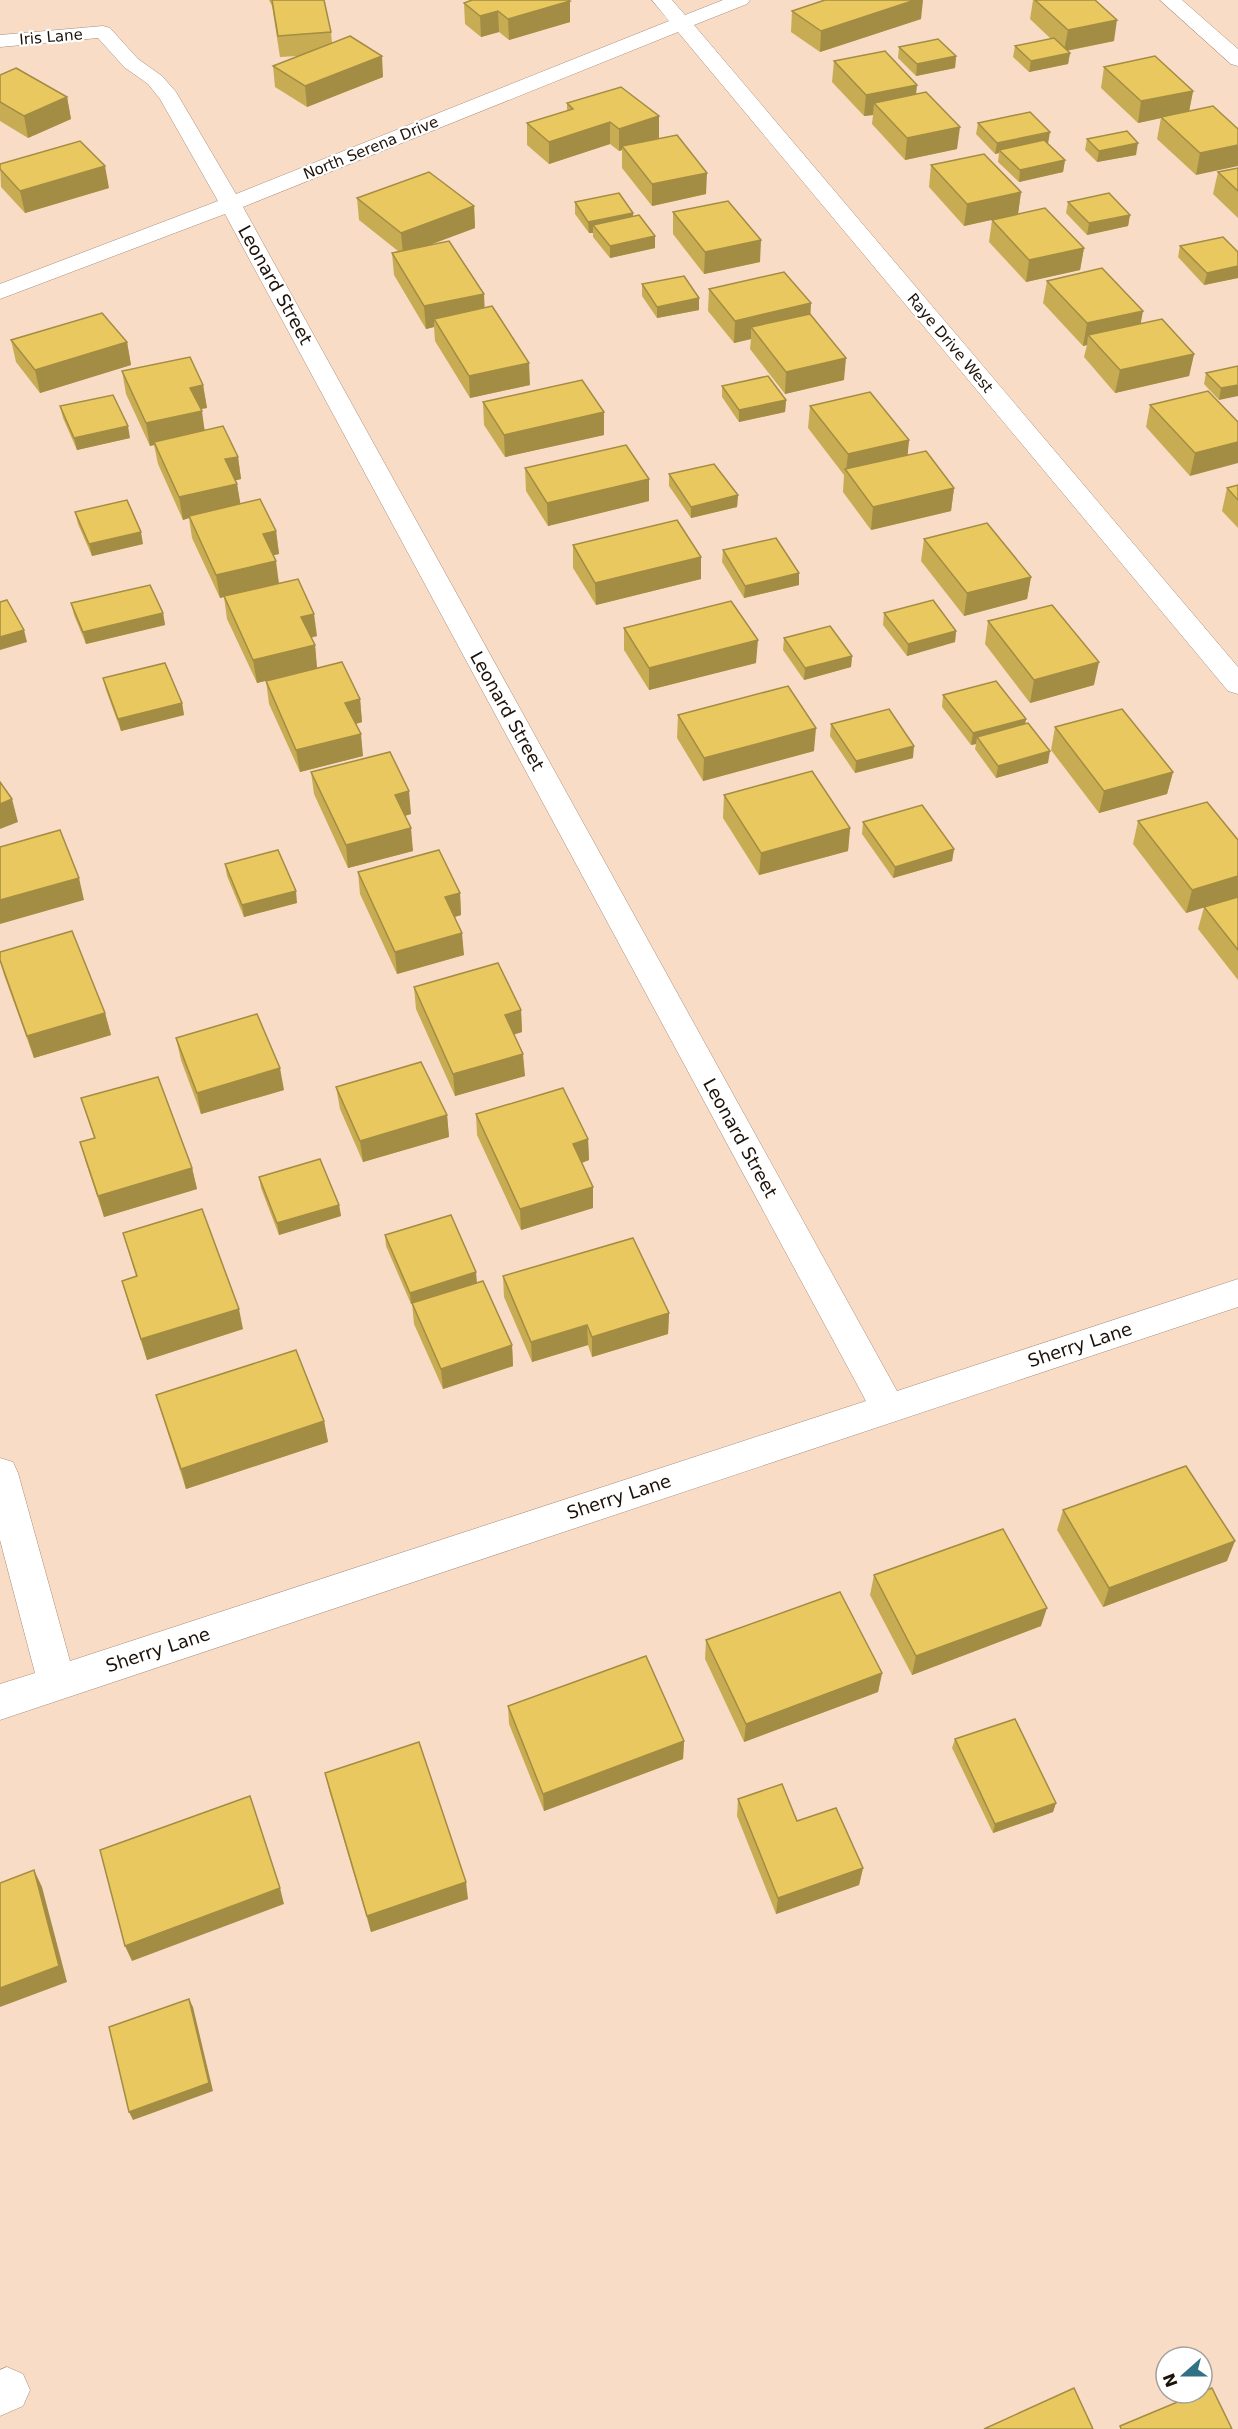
<svg xmlns="http://www.w3.org/2000/svg" width="1238" height="2429" font-family="'DejaVu Sans',sans-serif">
<style>
.lines{fill:none;stroke-linecap:round;stroke-linejoin:round}
.street-casing{stroke:#a88d79;stroke-width:1}
.street{fill:#fff;fill-rule:evenodd}
.wall{fill:#c8ac53}
.shaded-wall{fill:#a38c43}
.building{fill:#e9c860;stroke:#a38c43;stroke-width:1.5}
.labels{text-anchor:middle;stroke-width:4.5;stroke-linejoin:round;paint-order:stroke}
.far-street-label{font-size:15px;fill:#1c120a;stroke:#fff}
.street-label{font-size:18px;fill:#1c120a;stroke:#fff}
</style>
<rect width="100%" height="100%" fill="#f9dcc6"/>
<g class="lines">
<defs>
<g id="street">
<path d="M652 0H672L685 15 723 0H750L747 4 694 25 1238 667V694L1228 691 678 32 243 207 897 1391 1238 1279V1307L0 1720V1684L35 1673 0 1540V1458L13 1462 18 1473 70 1661 866 1401 225 214 0 299V284L218 201 160 99 148 84 124 67 98 38 0 47V35L103 26 110 28 138 59 162 76 176 92 236 194 669 21Z"/>
<path d="M1160 0H1182L1238 49V66L1231 64Z"/>
<path d="M7 2367 23 2374 30 2390 23 2406 0 2416V2370Z"/>
</g>
</defs>
<use href="#street" class="street-casing"/>
<use href="#street" class="street"/>
</g>
<g class="wall">
<path d="M269 0H324L331 32 332 43 383 77 307 107 275 87 273 66 298 56 280 57 272 6Z"/>
<path d="M1033 0H1095L1114 41 1067 51 1070 53 1068 64 1029 72 1013 57 1015 46 1051 39 1030 19Z"/>
<path d="M570 1V22L509 40 499 32 481 37 465 24 464 3Z"/>
<path d="M792 11 921 19 820 52 791 32Z"/>
<path d="M899 47 956 56 955 68 916 76 898 58Z"/>
<path d="M834 61 916 94 957 149 905 160 872 124 873 115 864 116 832 82Z"/>
<path d="M1104 67 1193 91 1189 111 1238 129 1196 175 1157 139 1161 118 1138 123 1101 88Z"/>
<path d="M0 75 67 97 71 119 28 138 0 121Z"/>
<path d="M567 103 659 116V138L651 140 706 194 652 206 622 168V150L619 151 610 144 549 164 527 145V123L567 111Z"/>
<path d="M978 123 1048 144H1047L1065 160 1063 172 1019 182 998 162 999 153 995 154 976 134Z"/>
<path d="M1087 139 1136 155 1097 162 1085 150Z"/>
<path d="M0 164 109 188 25 213 1 187Z"/>
<path d="M931 165 1021 192 1018 214 964 226 929 187Z"/>
<path d="M1238 168V218L1213 194 1218 172Z"/>
<path d="M357 198 474 206 475 228 428 245 484 308 530 385 470 398 435 341 434 327 426 329 394 275 392 253 398 251 359 220Z"/>
<path d="M575 202 633 213V217L655 248 610 258 593 237V233H589L575 214Z"/>
<path d="M1068 202 1130 215 1128 226 1087 235 1066 213Z"/>
<path d="M673 212 760 262 704 274 673 234Z"/>
<path d="M992 220 1084 248 1080 270 1026 282 989 242Z"/>
<path d="M1180 246 1238 252V278L1204 285 1178 257Z"/>
<path d="M1047 281 1141 323 1194 354 1189 376 1115 393 1084 357 1087 345 1083 346 1043 303Z"/>
<path d="M642 284 699 310 657 318 642 296Z"/>
<path d="M709 289 810 314 844 380 785 394 750 349 751 339 734 343 708 311Z"/>
<path d="M11 340 127 342 131 365 40 393 16 362Z"/>
<path d="M1238 366 1219 400 1204 384 1206 373Z"/>
<path d="M122 371 203 385 207 408 200 409 205 431 238 457 241 479 235 480 237 484 240 504 276 531 279 554 273 555 279 584 317 636 311 638 315 645 317 668 257 683 227 619 224 597 220 598 192 538 189 518 183 520 158 464 154 445 150 446 126 394Z"/>
<path d="M722 386 786 400 785 412 739 422 722 397Z"/>
<path d="M483 402 604 435 505 457 484 425Z"/>
<path d="M1150 405 1238 422 1190 476 1146 427Z"/>
<path d="M60 406 130 438 77 450 63 418Z"/>
<path d="M810 406 909 440 907 455 954 488 951 511 871 530 843 492 844 475 808 428Z"/>
<path d="M525 468 649 501 548 526 526 491Z"/>
<path d="M669 474 738 495 737 507 691 518 669 486Z"/>
<path d="M1238 485V528L1222 511 1227 488Z"/>
<path d="M75 512 143 544 92 556 78 524Z"/>
<path d="M924 539 1031 577 1027 599 964 616 921 561Z"/>
<path d="M573 545 701 557V579L596 605 573 568Z"/>
<path d="M723 550 799 585 744 598 722 562Z"/>
<path d="M71 603 163 613 165 625 86 644 74 615Z"/>
<path d="M884 613 956 631 955 642 907 656 883 625Z"/>
<path d="M988 621 1094 685 1030 703 985 644Z"/>
<path d="M624 628 756 663 649 690 624 650Z"/>
<path d="M784 638 852 656 851 667 804 680 783 650Z"/>
<path d="M103 678 182 703 184 715 121 731 106 690Z"/>
<path d="M266 681 360 699 362 722 356 724 363 756 300 772 269 704Z"/>
<path d="M943 695 1026 719 1025 724 1048 763 996 778 975 749 976 744 971 745 942 707Z"/>
<path d="M678 715 814 751 703 781 677 738Z"/>
<path d="M831 724 913 758 855 773 830 736Z"/>
<path d="M1055 727 1173 772 1167 794 1099 813 1051 750Z"/>
<path d="M311 772 411 814 405 816 413 851 348 868 314 794Z"/>
<path d="M724 795 850 828 848 851 759 875 723 818Z"/>
<path d="M1138 821 1238 840V897L1186 913 1133 844Z"/>
<path d="M863 822 954 849 952 861 893 878 862 834Z"/>
<path d="M225 864 297 903 244 917 227 876Z"/>
<path d="M358 872 460 893 461 915 455 917 464 955 397 974 360 894Z"/>
<path d="M1238 897V980L1198 929 1204 907Z"/>
<path d="M0 952 105 1013 111 1035 34 1058 4 975 0 961Z"/>
<path d="M414 987 521 1010 522 1032 514 1034 525 1076 455 1096 416 1009Z"/>
<path d="M176 1038 284 1090 201 1114 181 1060Z"/>
<path d="M336 1087 447 1115 449 1137 363 1162 340 1109Z"/>
<path d="M81 1098 192 1168 197 1189 104 1217 86 1163 80 1142 94 1138Z"/>
<path d="M476 1114 588 1139 589 1160 582 1163 593 1187V1208L521 1230 477 1135Z"/>
<path d="M259 1177 339 1205 341 1216 279 1235 261 1188Z"/>
<path d="M123 1233 243 1329 147 1360 128 1302 122 1281 136 1276Z"/>
<path d="M385 1235 477 1283 512 1345 513 1366 443 1389 414 1324 412 1303 411 1304 386 1246Z"/>
<path d="M503 1276 669 1313 668 1334 592 1357 588 1345 532 1362 504 1297Z"/>
<path d="M156 1395 324 1421 328 1442 186 1489 162 1415Z"/>
<path d="M1063 1510 1227 1561 1103 1607 1057 1530Z"/>
<path d="M874 1575 1041 1626 912 1675 870 1595Z"/>
<path d="M706 1640 882 1673 878 1692 744 1742 705 1659Z"/>
<path d="M508 1706 684 1741 683 1759 544 1811 509 1724Z"/>
<path d="M955 1739 1056 1803 1053 1812 993 1833 952 1748Z"/>
<path d="M325 1773 468 1899 371 1932 329 1790Z"/>
<path d="M738 1799 797 1821 863 1868 859 1885 776 1914 737 1816Z"/>
</g>
<g class="shaded-wall">
<path d="M915 0H923L921 19 820 52 821 31Z"/>
<path d="M570 1V22L509 40 508 19Z"/>
<path d="M498 11 499 32 481 37 480 16Z"/>
<path d="M1117 20 1114 41 1064 51 1068 30Z"/>
<path d="M1070 53 1068 64 1029 72 1031 61Z"/>
<path d="M382 56 383 77 307 107 305 86Z"/>
<path d="M956 56 955 68 916 76 917 64Z"/>
<path d="M917 85 915 106 874 103 873 115 864 116 866 95Z"/>
<path d="M1193 91 1189 112 1138 123 1141 101Z"/>
<path d="M67 97 71 119 28 138 24 116Z"/>
<path d="M659 116V138L625 149 622 146V150L619 151V129Z"/>
<path d="M610 122V144L549 164V142Z"/>
<path d="M960 127 957 149 905 160 907 138Z"/>
<path d="M1050 132 1048 144 1002 153 999 150V153L995 154 997 143Z"/>
<path d="M1138 143 1136 155 1097 162 1099 151Z"/>
<path d="M1238 145V166L1196 175 1200 153Z"/>
<path d="M1065 160 1063 172 1019 182 1020 170Z"/>
<path d="M105 166 109 188 25 213 20 191Z"/>
<path d="M707 173 706 194 652 206V184Z"/>
<path d="M1021 192 1018 214 964 226 967 204Z"/>
<path d="M474 206 475 228 403 255 401 233Z"/>
<path d="M633 213V225H593V233H589L588 222Z"/>
<path d="M1130 215 1128 226 1087 235 1089 223Z"/>
<path d="M655 236V248L610 258V246Z"/>
<path d="M761 240 760 262 704 274 705 252Z"/>
<path d="M1084 248 1080 270 1026 282 1029 260Z"/>
<path d="M1238 266V278L1204 285 1207 273Z"/>
<path d="M484 294 485 316 434 319V327L426 329 424 306Z"/>
<path d="M699 298V310L657 318V307Z"/>
<path d="M811 303 810 325 751 327V339L734 343 735 321Z"/>
<path d="M1143 311 1139 333 1088 335 1087 345 1083 346 1087 323Z"/>
<path d="M127 342 131 365 40 393 35 370Z"/>
<path d="M1194 354 1189 376 1115 393 1120 370Z"/>
<path d="M846 358 844 380 785 394 786 372Z"/>
<path d="M529 363 530 385 470 398 469 376Z"/>
<path d="M203 385 207 408 194 410 190 388Z"/>
<path d="M1238 385V396L1219 400 1221 388Z"/>
<path d="M786 400 785 412 739 422V410Z"/>
<path d="M202 411 205 434 154 442V445L150 446 146 423Z"/>
<path d="M604 412V435L505 457 504 435Z"/>
<path d="M128 426 130 438 77 450 74 438Z"/>
<path d="M909 440 907 462 846 471 848 454Z"/>
<path d="M1238 442V463L1190 476 1195 453Z"/>
<path d="M238 457 241 479 229 482 225 459Z"/>
<path d="M649 479V501L548 526 547 503Z"/>
<path d="M237 484 241 507 189 516V518L183 520 179 497Z"/>
<path d="M954 488 951 511 871 530 873 507Z"/>
<path d="M738 495 737 507 691 518V507Z"/>
<path d="M276 531 279 554 266 557 263 534Z"/>
<path d="M141 532 143 544 92 556 89 544Z"/>
<path d="M701 557V579L596 605 595 583Z"/>
<path d="M276 561 279 584 220 598 216 575Z"/>
<path d="M799 573V585L744 598 745 586Z"/>
<path d="M1031 577 1027 599 964 616 967 593Z"/>
<path d="M163 613 165 625 86 644 83 632Z"/>
<path d="M314 614 317 636 304 639 301 617Z"/>
<path d="M24 630 27 642 0 650V637Z"/>
<path d="M956 631 955 642 907 656 908 644Z"/>
<path d="M758 640 756 663 649 690V668Z"/>
<path d="M315 645 317 668 257 683 253 660Z"/>
<path d="M852 656 851 667 804 680 805 668Z"/>
<path d="M1099 662 1094 685 1030 703 1034 680Z"/>
<path d="M360 699 362 722 348 726 345 703Z"/>
<path d="M182 703 184 715 121 731 118 719Z"/>
<path d="M1026 719 1024 730 977 737 976 744 971 745 973 733Z"/>
<path d="M816 728 814 751 703 781 704 758Z"/>
<path d="M361 734 363 756 300 772 296 750Z"/>
<path d="M914 746 913 758 855 773 856 761Z"/>
<path d="M1050 751 1048 763 996 778 998 766Z"/>
<path d="M1173 772 1167 794 1099 813 1104 791Z"/>
<path d="M409 791 411 814 397 818 395 795Z"/>
<path d="M12 799 18 822 0 829V804Z"/>
<path d="M411 828 413 851 348 868 346 845Z"/>
<path d="M850 828 848 851 759 875 761 853Z"/>
<path d="M954 849 952 861 893 878 895 867Z"/>
<path d="M1238 876V897L1186 913 1192 890Z"/>
<path d="M79 878 84 900 0 924V900Z"/>
<path d="M296 891 297 903 244 917 242 905Z"/>
<path d="M460 893 461 915 447 919 445 897Z"/>
<path d="M462 933 464 955 397 974 395 952Z"/>
<path d="M521 1010 522 1032 506 1037 505 1015Z"/>
<path d="M105 1013 111 1035 34 1058 27 1036Z"/>
<path d="M523 1054 525 1076 455 1096 453 1074Z"/>
<path d="M280 1068 284 1090 201 1114 197 1093Z"/>
<path d="M447 1115 449 1137 363 1162 360 1141Z"/>
<path d="M588 1139 589 1160 573 1166V1144Z"/>
<path d="M192 1168 197 1189 104 1217 98 1196Z"/>
<path d="M593 1187V1208L521 1230 520 1209Z"/>
<path d="M339 1205 341 1216 279 1235 277 1223Z"/>
<path d="M476 1272 477 1283 411 1304 410 1293Z"/>
<path d="M239 1309 243 1329 147 1360 141 1339Z"/>
<path d="M669 1313 668 1334 592 1357V1337Z"/>
<path d="M587 1325 588 1345 532 1362 531 1342Z"/>
<path d="M512 1345 513 1366 443 1389 441 1369Z"/>
<path d="M324 1421 328 1442 186 1489 181 1469Z"/>
<path d="M1235 1541 1227 1561 1103 1607 1109 1588Z"/>
<path d="M1047 1608 1041 1626 912 1675 916 1656Z"/>
<path d="M882 1673 878 1692 744 1742 746 1724Z"/>
<path d="M684 1741 683 1759 544 1811 543 1794Z"/>
<path d="M1056 1803 1053 1812 993 1833 995 1824Z"/>
<path d="M863 1868 859 1885 776 1914 778 1898Z"/>
<path d="M34 1870 42 1887 67 1982 0 2007V1988Z"/>
<path d="M466 1882 468 1899 371 1932 367 1916Z"/>
<path d="M280 1888 284 1904 132 1961 125 1946Z"/>
<path d="M189 1999 193 2007 213 2091 133 2120 129 2112Z"/>
</g>
<g class="building">
<path d="M272 0H324L331 32 278 36Z"/>
<path d="M472 0H568L570 1 508 19 498 11 480 16 464 3Z"/>
<path d="M825 0H915L821 31 792 11Z"/>
<path d="M1035 0H1095L1117 20 1068 30Z"/>
<path d="M350 36 382 56 305 86 273 66Z"/>
<path d="M1054 38 1070 53 1031 61 1015 46Z"/>
<path d="M938 39 956 56 917 64 899 47Z"/>
<path d="M885 51 917 85 866 95 834 61Z"/>
<path d="M1155 56 1193 91 1141 101 1104 67Z"/>
<path d="M16 68 67 97 24 116 0 102V75Z"/>
<path d="M621 87 659 116 619 129 610 122 549 142 527 123 573 109 567 103Z"/>
<path d="M926 92 960 127 907 138 874 103Z"/>
<path d="M1213 106 1238 129V145L1200 153 1161 117Z"/>
<path d="M1030 112 1050 132 997 143 978 123Z"/>
<path d="M1127 131 1138 143 1099 151 1087 139Z"/>
<path d="M677 135 707 173 652 184 622 146Z"/>
<path d="M1044 140 1065 160 1020 170 999 150Z"/>
<path d="M80 141 105 166 20 191 0 169V164Z"/>
<path d="M984 154 1021 192 967 204 931 165Z"/>
<path d="M1238 168V191L1218 172Z"/>
<path d="M429 172 474 206 401 233 357 198Z"/>
<path d="M619 193 633 213 588 222 575 202Z"/>
<path d="M1109 193 1130 215 1089 223 1068 202Z"/>
<path d="M728 201 761 240 705 252 673 212Z"/>
<path d="M1045 208 1084 248 1029 260 992 220Z"/>
<path d="M639 215 655 236 610 246 593 225Z"/>
<path d="M1223 237 1238 252V266L1207 273 1180 246Z"/>
<path d="M449 241 484 294 424 306 392 253Z"/>
<path d="M1102 268 1143 311 1087 323 1047 281Z"/>
<path d="M784 272 811 303 735 321 709 289Z"/>
<path d="M684 276 699 298 657 307 642 284Z"/>
<path d="M492 306 529 363 469 376 434 319Z"/>
<path d="M102 313 127 342 35 370 11 340Z"/>
<path d="M810 314 846 358 786 372 751 327Z"/>
<path d="M1162 319 1194 354 1120 370 1088 335Z"/>
<path d="M190 357 203 385 190 388 202 411 146 423 122 371Z"/>
<path d="M1238 366V385L1221 388 1206 373Z"/>
<path d="M768 376 786 400 739 410 722 386Z"/>
<path d="M582 380 604 412 504 435 483 402Z"/>
<path d="M1208 391 1238 422V442L1195 453 1150 405Z"/>
<path d="M870 392 909 440 848 454 810 406Z"/>
<path d="M113 395 128 426 74 438 60 406Z"/>
<path d="M223 426 238 457 225 459 237 484 179 497 154 442Z"/>
<path d="M626 445 649 479 547 503 525 468Z"/>
<path d="M926 451 954 488 873 507 845 469Z"/>
<path d="M714 464 738 495 691 507 669 474Z"/>
<path d="M1238 485V500L1227 488Z"/>
<path d="M260 499 276 531 263 534 276 561 216 575 189 516Z"/>
<path d="M127 500 141 532 89 544 75 512Z"/>
<path d="M677 520 701 557 595 583 573 545Z"/>
<path d="M987 523 1031 577 967 593 924 539Z"/>
<path d="M776 538 799 573 745 586 723 550Z"/>
<path d="M298 579 314 614 301 617 315 645 253 660 224 596Z"/>
<path d="M150 585 163 613 83 632 71 603Z"/>
<path d="M7 600 24 630 0 637V602Z"/>
<path d="M933 600 956 631 908 644 884 613Z"/>
<path d="M731 601 758 640 649 668 624 628Z"/>
<path d="M1052 605 1099 662 1034 680 988 621Z"/>
<path d="M830 626 852 656 805 668 784 638Z"/>
<path d="M342 662 360 699 345 703 361 734 296 750 266 681Z"/>
<path d="M165 663 182 703 118 719 103 678Z"/>
<path d="M996 681 1026 719 973 733 943 695Z"/>
<path d="M788 686 816 728 704 758 678 715Z"/>
<path d="M889 709 914 746 856 761 831 724Z"/>
<path d="M1122 709 1173 772 1104 791 1055 727Z"/>
<path d="M1028 723 1050 751 998 766 977 737Z"/>
<path d="M390 752 409 791 395 795 411 828 346 845 311 772Z"/>
<path d="M812 771 850 828 761 853 724 795Z"/>
<path d="M0 782 12 799 0 804Z"/>
<path d="M1207 802 1238 840V876L1192 890 1138 821Z"/>
<path d="M922 805 954 849 895 867 863 822Z"/>
<path d="M60 830 79 878 0 900V847Z"/>
<path d="M278 850 296 891 242 905 225 864Z"/>
<path d="M439 850 460 893 445 897 462 933 395 952 358 872Z"/>
<path d="M1238 897V950L1204 907Z"/>
<path d="M72 931 105 1013 27 1036 0 960V952Z"/>
<path d="M498 963 521 1010 505 1015 523 1054 453 1074 414 987Z"/>
<path d="M257 1014 280 1068 197 1093 176 1038Z"/>
<path d="M421 1062 447 1115 360 1141 336 1087Z"/>
<path d="M158 1077 192 1168 98 1196 80 1142 95 1138 81 1098Z"/>
<path d="M563 1088 588 1139 573 1144 593 1187 520 1209 476 1114Z"/>
<path d="M320 1159 339 1205 277 1223 259 1177Z"/>
<path d="M202 1209 239 1309 141 1339 122 1281 137 1276 123 1233Z"/>
<path d="M451 1215 476 1272 410 1293 385 1235Z"/>
<path d="M633 1238 669 1313 592 1337 587 1325 531 1342 503 1276Z"/>
<path d="M483 1281 512 1345 441 1369 412 1303Z"/>
<path d="M296 1350 324 1421 181 1469 156 1395Z"/>
<path d="M1186 1466 1235 1541 1109 1588 1063 1510Z"/>
<path d="M1003 1529 1047 1608 916 1656 874 1575Z"/>
<path d="M840 1592 882 1673 746 1724 706 1640Z"/>
<path d="M646 1656 684 1741 543 1794 508 1706Z"/>
<path d="M1015 1719 1056 1803 995 1824 955 1739Z"/>
<path d="M419 1742 466 1882 367 1916 325 1773Z"/>
<path d="M782 1784 797 1821 836 1808 863 1868 778 1898 738 1799Z"/>
<path d="M250 1796 280 1888 125 1946 100 1850Z"/>
<path d="M34 1870 59 1966 0 1988V1883Z"/>
<path d="M189 1999 209 2083 129 2112 109 2027Z"/>
<path d="M1074 2388 1093 2429H984Z"/>
<path d="M1212 2388 1232 2429H1121L1120 2426 1199 2393H1202V2392Z"/>
</g>
<g class="labels">
<g class="far-street-label">
<text transform="translate(51 37) rotate(-5)" y="5">Iris Lane</text>
<text transform="translate(371 148) rotate(-22)" y="5">North Serena Drive</text>
<text transform="translate(950 343) rotate(50)" y="5">Raye Drive West</text>
</g>
<g class="street-label">
<text transform="translate(275 285) rotate(61)" y="6">Leonard Street</text>
<text transform="translate(507 711) rotate(61)" y="6">Leonard Street</text>
<text transform="translate(740 1138) rotate(61)" y="6">Leonard Street</text>
<text transform="translate(1080 1345) rotate(-18)" y="6">Sherry Lane</text>
<text transform="translate(619 1497) rotate(-18)" y="6">Sherry Lane</text>
<text transform="translate(158 1650) rotate(-18)" y="6">Sherry Lane</text>
</g>
</g>
<g transform="translate(1184 2375) rotate(249)"><circle r="28" fill="#ffffff" stroke="#a4a09d" stroke-width="1.5"/>
<path d="M0-4.5L10 22L0 15L-10 22Z" fill="#317085"/>
<text y="-9" font-size="16" font-weight="bold" text-anchor="middle" fill="#1c120a">N</text>
</g>
</svg>
